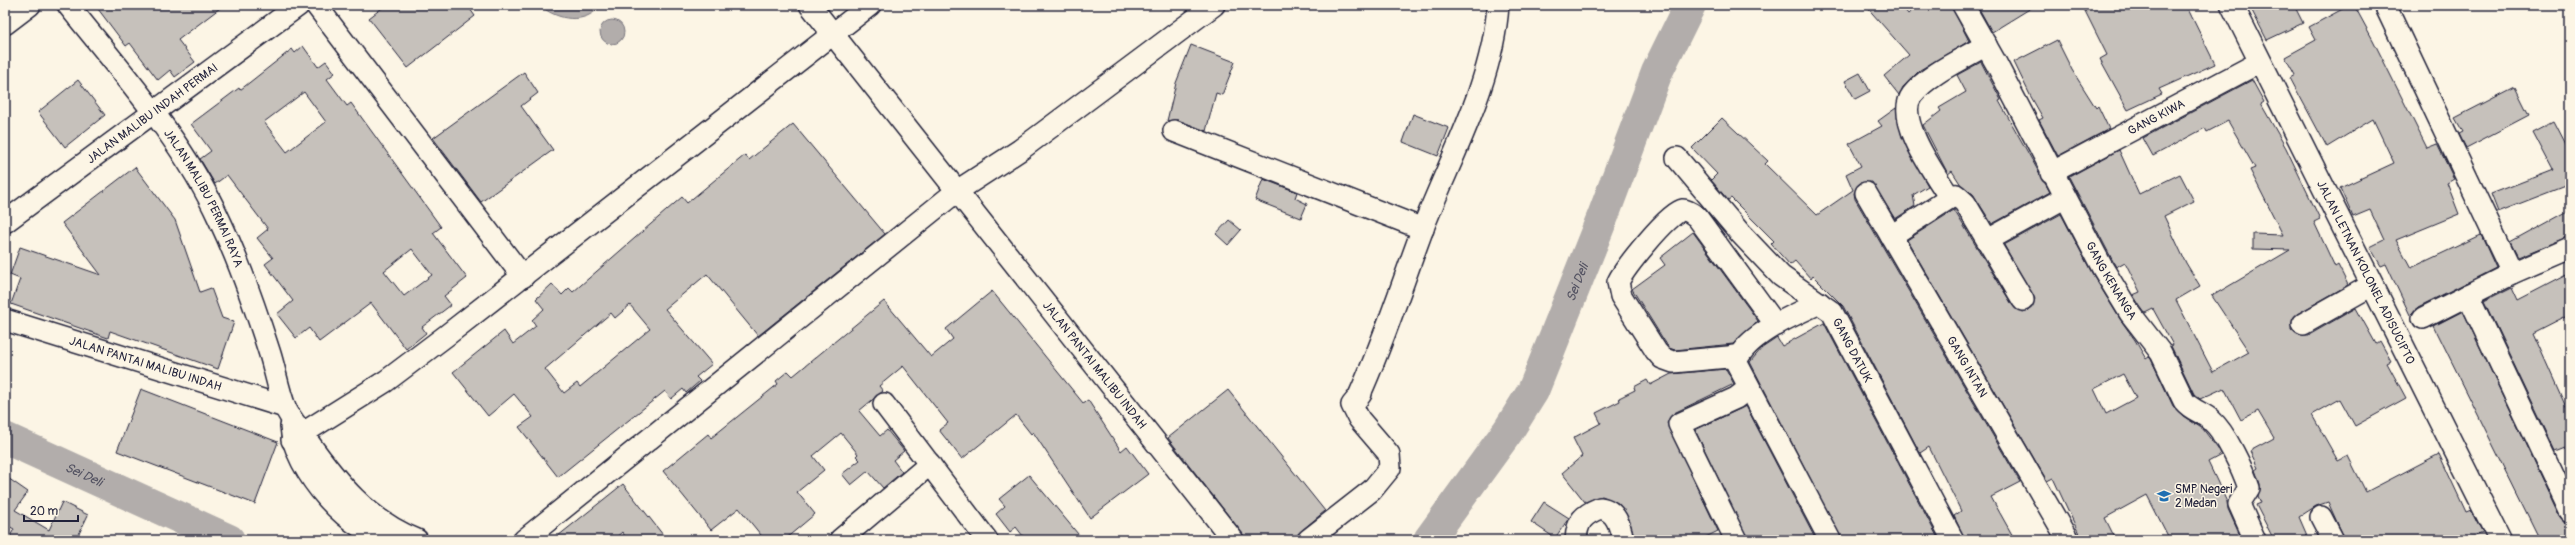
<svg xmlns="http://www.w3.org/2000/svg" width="2575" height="545" font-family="Pangolin,sans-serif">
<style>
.water{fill:#b2adab;stroke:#78757e}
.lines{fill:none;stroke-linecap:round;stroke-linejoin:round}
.river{stroke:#b2adab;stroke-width:32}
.building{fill:#c6c1bb;stroke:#22223b;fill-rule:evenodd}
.street-casing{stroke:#22223b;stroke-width:24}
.secondary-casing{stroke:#22223b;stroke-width:25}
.street{stroke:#fcf5e5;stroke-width:21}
.secondary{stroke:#fcf5e5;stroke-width:22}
.labels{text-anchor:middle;stroke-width:3;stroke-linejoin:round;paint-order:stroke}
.street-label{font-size:12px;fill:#22223b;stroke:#fcf5e5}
.poi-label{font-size:12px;fill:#22223b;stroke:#fcf5e5;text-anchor:start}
.water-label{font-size:13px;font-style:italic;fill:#545362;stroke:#fcf5e5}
</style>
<rect width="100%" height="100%" fill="#fcf5e5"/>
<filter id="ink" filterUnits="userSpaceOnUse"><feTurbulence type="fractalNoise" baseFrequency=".025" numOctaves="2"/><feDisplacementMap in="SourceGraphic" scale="8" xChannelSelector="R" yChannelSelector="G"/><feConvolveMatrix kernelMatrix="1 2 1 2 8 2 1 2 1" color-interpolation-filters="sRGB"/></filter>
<g filter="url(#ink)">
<g class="water">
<path d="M539 5H601C585 26 557 20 539 5Z"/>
<circle cx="612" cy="32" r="12"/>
</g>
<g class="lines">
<g class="river">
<path id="s1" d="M5 438 229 540"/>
<path id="s2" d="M1429 540 1508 431 1533 391 1603 216 1657 72 1690 5"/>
</g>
</g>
<g class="building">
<path d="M95 5H224L178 40 195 62 175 77 170 70 158 80 130 43 126 46Z"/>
<path d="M386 5H467L475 16 408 68 369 18Z"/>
<path d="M1865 5H1901L1908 14 1918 5H1951L1969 41 1920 70 1903 87 1899 95 1884 76 1909 55Z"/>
<path d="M1977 5H2036L1992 32Z"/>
<path d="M2082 5H2186L2215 64 2159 89 2162 94 2128 110 2100 59 2107 55Z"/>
<path d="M2249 5H2294L2303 23 2267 40Z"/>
<path d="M2350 5H2354L2373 40 2427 148 2437 144 2454 179 2447 183 2459 214 2396 240 2411 268 2481 235 2496 268 2418 307 2410 315 2386 264 2381 266 2370 247 2384 240 2370 210 2353 217 2340 188 2394 163 2373 119 2327 147 2290 78 2295 75 2285 57 2316 40 2309 27Z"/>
<path d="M2057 40 2072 70 2096 108 2098 106 2109 129 2058 156 2039 120 2043 118 2030 95 2014 62Z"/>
<path d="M1191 45 1235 62 1222 95 1216 93 1206 131 1178 120 1167 121 1176 83Z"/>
<path d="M303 46 318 67 326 61 335 73 327 79 347 106 351 103 441 227 433 233 467 278 444 296 451 305 422 327 426 333 406 349 371 303 319 342 309 328 296 338 277 314 293 301 265 264 273 258 257 238 268 229 227 175 215 184 200 159 211 151 191 124 239 88 240 90 292 49 295 53ZM304 92 326 122 287 152 264 122ZM412 249 432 275 404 296 384 271Z"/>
<path d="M1981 62 2001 100 1999 101 2050 192 1992 224 1973 194 1961 185 1952 171 1948 174 1923 125 1941 111 1939 108 1966 92 1957 75Z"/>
<path d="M524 72 538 93 521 106 553 150 481 202 433 138Z"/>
<path d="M1860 73 1870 91 1855 99 1845 81Z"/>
<path d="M78 80 105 115 65 147 38 112Z"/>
<path d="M2252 80 2264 102 2261 104 2286 148 2320 219 2314 222 2335 267 2338 265 2348 285 2297 314 2293 318 2292 330 2297 334 2309 335 2356 308 2376 344 2380 341 2391 361 2387 363 2406 398 2355 426 2340 399 2312 415 2338 461 2348 456 2366 492 2439 454 2466 512 2471 510 2483 533 2465 540H2345L2328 502 2316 506 2299 517 2309 540H2274L2256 505 2261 503 2258 496 2260 484 2255 470 2258 468 2250 451 2274 438 2258 411 2241 420 2224 388 2200 399 2194 394 2171 346 2173 345 2153 309 2145 313 2140 306 2133 295 2140 292 2125 262 2116 267 2069 177 2119 150 2139 194 2180 174 2194 201 2164 216 2186 263 2200 286 2176 300 2213 372 2249 352 2212 296 2290 250 2253 249V234L2283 235 2250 170 2255 168 2228 121 2207 132 2205 128 2153 156 2143 138Z"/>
<path d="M2515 87 2529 115 2466 148 2459 134 2463 132 2455 118Z"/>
<path d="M1896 108 1902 137 1928 186 1913 195 1915 206 1895 219 1872 182 1860 183 1854 193 1855 199 2020 482 1991 497 2015 540H1965L1954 516 1961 511 1929 447 1920 453 1843 306 1813 276 1811 279 1795 261 1790 265 1771 244 1774 241 1731 198 1728 200 1711 180 1717 174 1692 148 1722 118 1768 161 1765 164 1817 215 1853 190 1846 174 1861 166 1849 144 1882 126 1878 121Z"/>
<path d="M1413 114 1449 128 1438 156 1403 142Z"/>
<path d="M2554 121 2570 152V184L2498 212 2491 194 2553 170 2533 132Z"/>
<path d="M793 124 885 234 758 336 707 274 665 309 712 364 696 377 700 381 686 393 683 389 671 399 665 391 558 477 519 427 533 417 514 394 488 416 453 372 504 331 513 344 536 326 532 320 544 309 536 299 552 284 562 295 569 288 573 292 682 197 687 203 745 155 749 160ZM630 305 650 329 580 387 577 383 564 393 545 369 611 313 615 318Z"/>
<path d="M135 167 175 220 200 292 211 288 222 318 234 322 218 369 110 331 108 338 11 304 20 279 10 275 20 247 101 275 62 223Z"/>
<path d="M1263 179 1297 192 1295 198 1307 204 1301 218 1255 200Z"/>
<path d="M2570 209V236L2518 257 2510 242Z"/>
<path d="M1954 210 2013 306 2023 312 2029 310 2035 299 2004 245 2061 214 2092 273 2120 319 2135 340 2146 359 2149 357 2151 359 2173 406 2183 416 2203 429 2218 449 2221 455 2208 462 2227 502 2228 509 2242 540H2170L2147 495 2105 518 2116 540H2082L2053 478 2047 481 1907 240ZM2123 374 2136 398 2106 414 2094 389Z"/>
<path d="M1229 220 1241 230 1228 245 1216 234Z"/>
<path d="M1693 232 1758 321 1733 344 1675 350 1669 348 1660 334 1632 289 1665 265 1660 258Z"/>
<path d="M2570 273V314L2533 333 2570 416V445L2555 451 2484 301 2512 287 2518 300Z"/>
<path d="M992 291 1083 403 1088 400 1121 451 1127 446 1148 474 1090 518 1033 432 1031 434 1016 415 962 459 939 430 948 423 903 366 879 386 883 391 859 411 880 436 887 430 904 451 893 460 902 472 883 488 868 471 851 485 842 474 860 460 856 456 858 454 841 433 813 456 824 470 797 492 815 514 784 540H765L739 508 711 530 663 471 708 434 711 438 778 384 776 381 788 371 793 376 884 301 931 357 953 339 946 329Z"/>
<path d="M2463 311 2559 516 2570 528V540H2540L2434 326Z"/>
<path d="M1824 323 1939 540H1842L1750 362 1762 348 1777 338 1782 346Z"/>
<path d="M1726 369 1734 384 1674 413 1667 423 1718 531 1700 540H1635L1629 519 1618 503 1602 496 1585 502 1562 473 1582 456 1573 438 1601 423 1596 413 1620 401 1619 398 1635 390 1634 387 1647 380 1650 385 1671 374Z"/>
<path d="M141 389 278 442 255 504 117 451Z"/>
<path d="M1228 390 1325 511 1301 531 1296 540H1245L1242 533 1168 438Z"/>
<path d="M1746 406 1816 540H1748L1695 430Z"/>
<path d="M1029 475 1083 540H1026L1016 527 1010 532 996 514 1005 506 999 499Z"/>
<path d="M5 476 28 492 15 510 49 530 62 502 88 515 76 540H8L14 529 5 524Z"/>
<path d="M623 484 667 540H628L622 532 613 540H553Z"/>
<path d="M1544 502 1569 518 1555 538 1531 522Z"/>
</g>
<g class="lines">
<defs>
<g id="street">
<path id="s3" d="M68 5C122 73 183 140 219 219 239 261 255 307 269 351 275 369 278 389 285 407 290 419 300 429 307 440 337 482 367 520 417 540"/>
<path d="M316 5 523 277"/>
<path id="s4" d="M810 5 1233 540"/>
<path id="s5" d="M1963 5 1997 65 2102 267 2130 313 2161 353 2184 401C2192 411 2203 412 2211 420 2226 433 2243 470 2249 488L2239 504 2255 540"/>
<path d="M2385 5 2512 273"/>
<path d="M5 24 30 5"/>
<path d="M1986 45C1963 59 1929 73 1912 95 1894 119 1937 177 1950 198L1956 195 1965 203 2023 300"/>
<path d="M1174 131 1423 229"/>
<path id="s6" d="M1677 158 1741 234 1781 276 1832 312 1953 540"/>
<path id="s7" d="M2051 173 2260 62"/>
<path id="s8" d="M1866 193 2068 540"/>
<path id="s9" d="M5 222 299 5"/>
<path d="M1891 236 1950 198"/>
<path d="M1988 240 2064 198"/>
<path d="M2468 295 2570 511"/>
<path d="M2423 318 2512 273 2570 248"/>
<path id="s10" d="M5 320 285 407"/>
<path d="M2303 324 2372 285"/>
<path d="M1776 325 1697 217C1693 214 1688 210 1683 210 1669 212 1624 269 1618 282L1621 296 1656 351 1662 358 1673 362 1739 356C1753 332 1796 314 1820 303"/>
<path d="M1733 356 1830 540"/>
<path d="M1359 396C1384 341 1402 284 1423 228 1451 156 1493 83 1498 5"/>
<path d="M884 404 987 540"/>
<path d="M291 426C293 469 352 539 397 540"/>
<path d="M292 440 386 381 447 335 870 5"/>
<path d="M2321 517 2333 540"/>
<path d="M524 540 957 191 1020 150 1214 5"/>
<path d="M840 540 930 464"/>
<path d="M1308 540 1372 490 1390 468 1389 454 1359 419 1352 405 1361 394"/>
<path d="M1576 540C1577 521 1583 515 1600 508 1616 510 1620 526 1623 540"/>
<path d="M1736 540 1679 424 1736 398 1749 388"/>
</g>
<g id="secondary">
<path id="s11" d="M2232 5 2500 540"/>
</g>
</defs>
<use href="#street" class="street-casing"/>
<use href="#secondary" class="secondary-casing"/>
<use href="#street" class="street"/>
<use href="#secondary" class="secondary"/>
</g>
</g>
<defs>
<symbol id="school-bare" viewBox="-9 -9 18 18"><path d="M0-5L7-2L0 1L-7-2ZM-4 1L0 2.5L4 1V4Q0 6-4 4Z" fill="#1f6fb2" stroke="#fcf5e5" stroke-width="2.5" paint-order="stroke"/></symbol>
</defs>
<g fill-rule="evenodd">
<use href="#school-bare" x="2154" y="486" width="20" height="20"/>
</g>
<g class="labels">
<g class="street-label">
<text dy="4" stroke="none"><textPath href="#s9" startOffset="183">JALAN MALIBU INDAH PERMAI</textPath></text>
<text dy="4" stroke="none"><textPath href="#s7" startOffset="119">GANG KIWA</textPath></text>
<text dy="4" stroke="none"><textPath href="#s3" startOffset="237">JALAN MALIBU PERMAI RAYA</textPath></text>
<text dy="4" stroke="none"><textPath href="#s11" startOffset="299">JALAN LETNAN KOLONEL ADISUCIPTO</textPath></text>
<text dy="4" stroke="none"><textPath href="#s5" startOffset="313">GANG KENANGA</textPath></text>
<text dy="4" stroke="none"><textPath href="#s6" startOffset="263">GANG DATUK</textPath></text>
<text dy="4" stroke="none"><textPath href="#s10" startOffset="147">JALAN PANTAI MALIBU INDAH</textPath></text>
<text dy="4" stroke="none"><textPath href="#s4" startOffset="459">JALAN PANTAI MALIBU INDAH</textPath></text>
<text dy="4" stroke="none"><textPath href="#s8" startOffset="201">GANG INTAN</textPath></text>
</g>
<g class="poi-label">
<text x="2175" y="493">SMP Negeri<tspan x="2175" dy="14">2 Medan</tspan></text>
</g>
<g class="water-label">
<text dy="5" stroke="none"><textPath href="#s2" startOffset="299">Sei Deli</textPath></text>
<text dy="5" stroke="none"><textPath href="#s1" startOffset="87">Sei Deli</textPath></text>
</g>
</g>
<rect width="2575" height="545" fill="none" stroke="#fcf5e5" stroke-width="20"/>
<rect x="10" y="10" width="2555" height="525" fill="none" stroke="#22223b" stroke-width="1.5" filter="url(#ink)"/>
<path d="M24 515v6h54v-6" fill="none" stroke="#22223b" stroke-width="2"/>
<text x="30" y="515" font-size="12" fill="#22223b" stroke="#fcf5e5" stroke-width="3" paint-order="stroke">20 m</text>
</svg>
